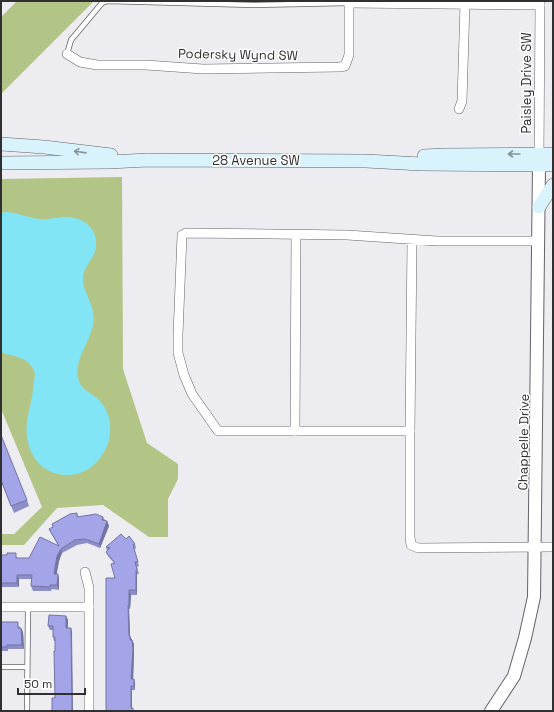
<svg xmlns="http://www.w3.org/2000/svg" width="554" height="712" font-family="'Space Grotesk',sans-serif">
<style>
.green{fill:#b2c486}
.water{fill:#82e5f5}
.lines{fill:none;stroke-linecap:round;stroke-linejoin:round}
.service-casing{stroke:#636368;stroke-width:6}
.minor-casing{stroke:#636368;stroke-width:10}
.tertiary-casing{stroke:#636368;stroke-width:14}
.secondary-casing{stroke:#636368;stroke-width:14}
.service{stroke:#fff;stroke-width:4.5}
.minor{stroke:#fff;stroke-width:9}
.tertiary{stroke:#fff;stroke-width:12}
.secondary{stroke:#d8f3fc;stroke-width:13}
.wall{fill:#8d8ec8}
.shaded-wall{fill:#7374a2}
.building{fill:#a4a5e8;stroke:#7374a2}
.oneway{stroke:#849297}
.labels{text-anchor:middle;stroke-width:3;stroke-linejoin:round;paint-order:stroke}
.street-label{font-size:13px;fill:#303032;stroke:#fff}
</style>
<rect width="100%" height="100%" fill="#ececf1"/>
<g class="green">
<path d="M17 1H94L1 94V17Z"/>
<path d="M122 177 123 369 147 443 178 464V479L168 499V537H149L103 505 57 508 24 545H1V534H14L42 507 1 409V179Z"/>
</g>
<path class="water" d="M5 212C17 212 28 218 40 219 50 220 57 217 66 217 84 217 98 229 96 247 95 258 84 265 83 277 82 295 99 307 92 329 88 344 74 361 78 378 80 389 90 392 98 399 112 412 114 435 104 452 85 487 36 481 28 442 24 427 29 412 32 397 33 389 34 381 35 373 29 356 16 358 1 352V213Z"/>
<g class="lines">
<defs>
<g id="service">
<path d="M67 54 71 40 102 3 107 1 254 5 349 3"/>
<path d="M1 667H27"/>
<path d="M27 711 28 608"/>
</g>
<g id="minor">
<path d="M349 3 540 5"/>
<path d="M67 54 80 62 97 65H146L203 69 340 67 345 66 349 55V1"/>
<path d="M459 109 462 101 465 4"/>
<path d="M539 160 540 1"/>
<path d="M412 241 410 431H218L192 394 184 375 178 353V335L182 235 186 233 347 235 437 241H539"/>
<path d="M295 431 296 235"/>
<path d="M410 431V537L411 545 418 548 553 547"/>
<path d="M85 572 89 588V607"/>
<path d="M1 607H89V711"/>
</g>
<path id="tertiary" d="M491 711 514 676 525 638 534 597 539 165"/>
<g id="secondary">
<path d="M1 144 44 147 111 155"/>
<path d="M424 156 444 155 553 154"/>
<path d="M1 163 110 162 147 160 366 161 421 164 553 165"/>
<path d="M539 207 553 185"/>
</g>
</defs>
<use href="#service" class="service-casing"/>
<use href="#minor" class="minor-casing"/>
<use href="#tertiary" class="tertiary-casing"/>
<use href="#secondary" class="secondary-casing"/>
<use href="#service" class="service"/>
<use href="#minor" class="minor"/>
<use href="#tertiary" class="tertiary"/>
<use href="#secondary" class="secondary"/>
</g>
<g class="wall">
<path d="M1 481 27 500 29 506 14 513Z"/>
<path d="M77 513 78 517H103L105 520 107 521 109 526 100 548 87 543 77 545 62 553 59 561 56 574 59 578V590L52 589 51 591H33L31 586 32 579H19V587H1V555L17 557V558H29L58 545 51 533 49 529 53 527 52 524Z"/>
<path d="M126 539 135 544 136 548 134 550 139 566 137 567 139 574H137V595H131L130 609H129L130 636 134 644V653L133 679H134L135 683V690H132L106 711 115 578 114 563 108 556 106 552 107 551 106 547Z"/>
<path d="M66 616 68 620V628L72 632 55 698V641H54L53 637V630H50L48 626Z"/>
<path d="M1 622 19 626 20 628H21L23 632 24 649H8V651H2L1 649Z"/>
</g>
<g class="shaded-wall">
<path d="M107 521 109 526 100 548 99 544Z"/>
<path d="M61 549 62 553 59 561 56 578 54 574 57 556Z"/>
<path d="M136 570 137 574V595L136 590Z"/>
<path d="M58 574 59 578V590L57 585Z"/>
<path d="M17 575 19 579V587L17 583Z"/>
<path d="M129 590 131 595 130 609 129 605Z"/>
<path d="M128 605 129 609 130 636 132 640V644L129 636Z"/>
<path d="M66 616 68 620 67 632 66 628Z"/>
<path d="M21 628 23 632 24 649 22 645Z"/>
<path d="M71 628 72 632 73 711H72Z"/>
<path d="M132 640 134 644V653L133 683 131 679Z"/>
<path d="M134 679 135 683V690L134 686Z"/>
<path d="M131 686 132 690V711L131 708Z"/>
</g>
<g class="building">
<path d="M1 435 27 500 11 506 1 480Z"/>
<path d="M77 513V517L96 514 103 517 102 520 107 521 99 544 85 539 75 540 61 549 57 556 54 574H58L57 585H50V587L31 586 32 575H17V583H1V555H7V553H16V558H29L40 537 59 546 49 529 53 527 52 524 70 514Z"/>
<path d="M121 534 126 539 129 536 135 544 133 545 138 562H135L137 569 136 570V590H129V605H128L129 636H130V640H132L133 649 131 679H134V686H131V708H133V711H106V578H115L111 564 115 563 106 552 110 548 106 547Z"/>
<path d="M49 615 66 616V628H71L72 711H52V698H55L54 651H55V637H53V626H48Z"/>
<path d="M1 622H18V628H21L22 645H7V647H1Z"/>
</g>
<defs><path id="oneway-shaft" d="M-6 0H5M1.5-3L5.5 0L1.5 3" fill="none" stroke-width="1.6" stroke-linecap="round" stroke-linejoin="round"/></defs>
<g class="oneway">
<use href="#oneway-shaft" transform="translate(80 152) rotate(-172)"/>
<use href="#oneway-shaft" transform="translate(514 154) rotate(180)"/>
</g>
<g class="labels">
<g class="street-label">
<text transform="translate(238 54) rotate(1)" y="5">Podersky Wynd SW</text>
<text transform="translate(526 83) rotate(-90)" y="5">Paisley Drive SW</text>
<text x="256" y="165">28 Avenue SW</text>
<text transform="translate(523 442) rotate(-89)" y="5">Chappelle Drive</text>
</g>
</g>
<rect width="554" height="712" fill="none" stroke="#303032" stroke-width="4"/>
<path d="M18 688v6h67v-6" fill="none" stroke="#303032" stroke-width="2"/>
<text x="24" y="688" font-size="12" fill="#303032" stroke="#ffffff" stroke-width="3" paint-order="stroke">50 m</text>
</svg>
